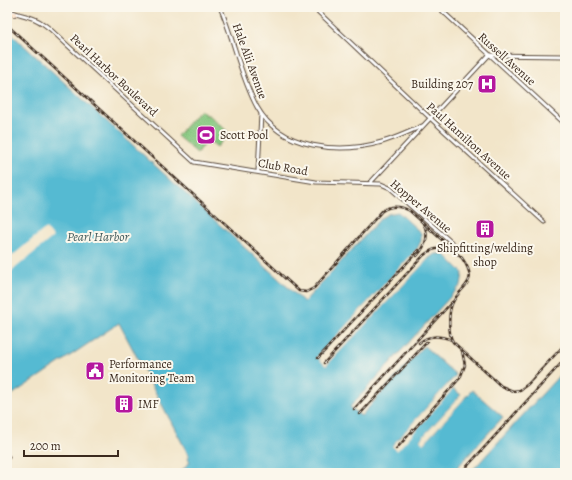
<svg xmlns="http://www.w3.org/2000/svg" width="572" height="480" font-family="Alegreya,serif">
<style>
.green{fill:#86c780;stroke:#60784f}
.water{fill:#54bad2;stroke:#487278}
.pier{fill:#f2e5c9}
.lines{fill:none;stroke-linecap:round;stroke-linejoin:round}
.street-casing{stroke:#564638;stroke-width:5}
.secondary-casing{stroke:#564638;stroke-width:6}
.street{stroke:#fff;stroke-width:3}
.secondary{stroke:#fbe5cf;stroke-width:4.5}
.rail-casing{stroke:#3b2a1e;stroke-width:2.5}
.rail{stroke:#fbf7ec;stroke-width:1;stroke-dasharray:3;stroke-linecap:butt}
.labels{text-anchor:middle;stroke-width:4;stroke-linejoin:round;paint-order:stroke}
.street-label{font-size:12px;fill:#3b2a1e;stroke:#fbf7ec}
.poi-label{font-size:12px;fill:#3b2a1e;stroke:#fbf7ec;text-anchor:start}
.water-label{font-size:13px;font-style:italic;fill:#445c5d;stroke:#fbf7ec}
</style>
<rect width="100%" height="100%" fill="#fbf7ec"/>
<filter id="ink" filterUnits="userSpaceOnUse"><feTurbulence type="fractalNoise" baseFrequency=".025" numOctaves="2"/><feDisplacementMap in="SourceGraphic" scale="8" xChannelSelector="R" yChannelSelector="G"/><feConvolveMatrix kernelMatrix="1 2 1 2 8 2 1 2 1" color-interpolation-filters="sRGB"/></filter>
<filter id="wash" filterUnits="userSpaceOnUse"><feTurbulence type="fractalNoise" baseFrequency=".012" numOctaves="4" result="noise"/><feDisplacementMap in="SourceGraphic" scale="16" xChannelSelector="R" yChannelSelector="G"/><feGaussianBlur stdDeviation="0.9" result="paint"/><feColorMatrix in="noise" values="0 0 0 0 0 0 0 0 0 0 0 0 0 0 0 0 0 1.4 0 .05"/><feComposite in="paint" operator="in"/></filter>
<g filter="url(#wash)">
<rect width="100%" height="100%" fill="#f2e5c9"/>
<path class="green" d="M200 110 206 115H209L229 133 217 147 211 142 208 145 206 143 197 153 177 136Z"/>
<g class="water">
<path d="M7 30 304 302 381 218 388 214 398 212 421 233V241L417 249 317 357 326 366 428 259 435 254H444L463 273 461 285 350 407 361 416 424 346 456 375 392 446 396 450 453 389 461 395 420 440 424 443 472 390 503 417 454 471 456 473H179L190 462 188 458 189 456 119 323 7 398Z"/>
<path d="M565 369V473H470Z"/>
</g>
<g class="pier">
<path d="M46 228 53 237 7 275V260Z"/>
<path d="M417 249 419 250 319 357 327 364 426 257 428 259 326 366 317 357Z"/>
<path d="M448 384 449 385 394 446 396 448 452 387 453 389 397 451 392 446Z"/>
<path d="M461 395 462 397 422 440 463 398 464 399 423 444 420 440Z"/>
</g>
</g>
<g filter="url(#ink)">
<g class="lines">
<defs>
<g id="street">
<path d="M220 7C234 39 240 76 257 107 281 150 340 154 382 142 396 138 409 132 422 126"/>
<path d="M313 7 430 118 544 222"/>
<path d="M438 7 565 124"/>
<path d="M7 9C15 14 21 14 29 17 37 19 44 24 50 29L194 162 316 182 381 184 390 188 458 248"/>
<path d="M489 55 565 56"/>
<path d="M258 171 261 114"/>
<path d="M370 183 489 55"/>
<path d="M7 457H8"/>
</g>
<path id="secondary" d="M7 14H15"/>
</defs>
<use href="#street" class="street-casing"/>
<use href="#secondary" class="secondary-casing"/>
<use href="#street" class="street"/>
<use href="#secondary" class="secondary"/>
<defs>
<g id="rail">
<path d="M7 25 299 291 306 292 314 288 382 211C391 205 401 206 410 211L462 258C480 284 462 284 453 302 448 311 448 334 453 342L501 386 513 391 520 390 528 384 565 344"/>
<path d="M417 256C426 246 430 235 423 223"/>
<path d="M419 343C429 334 440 336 452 340"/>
<path d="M318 358 419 250"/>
<path d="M324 363 424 255C433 248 442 246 452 251"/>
<path d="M354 409 452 302"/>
<path d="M360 414 427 342"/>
<path d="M396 449 460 378 465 365 462 351"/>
<path d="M461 473 565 359"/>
</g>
</defs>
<use href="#rail" class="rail-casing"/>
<use href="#rail" class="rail"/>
</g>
</g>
<defs>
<symbol id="hospital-square" viewBox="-11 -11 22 22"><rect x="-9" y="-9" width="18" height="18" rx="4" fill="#b5179e" stroke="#fbf7ec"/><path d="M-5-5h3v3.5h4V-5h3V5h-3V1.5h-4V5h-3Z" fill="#fff"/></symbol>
<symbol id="stadium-square" viewBox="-11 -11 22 22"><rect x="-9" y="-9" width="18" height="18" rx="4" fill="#b5179e" stroke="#fbf7ec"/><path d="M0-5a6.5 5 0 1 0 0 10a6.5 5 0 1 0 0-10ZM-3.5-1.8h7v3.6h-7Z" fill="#fff"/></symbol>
<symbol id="building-square" viewBox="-11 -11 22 22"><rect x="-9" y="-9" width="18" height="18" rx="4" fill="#b5179e" stroke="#fbf7ec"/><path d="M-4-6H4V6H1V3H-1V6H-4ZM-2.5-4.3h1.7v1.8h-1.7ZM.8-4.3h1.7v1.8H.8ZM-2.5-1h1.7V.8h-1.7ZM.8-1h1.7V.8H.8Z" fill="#fff"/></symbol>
<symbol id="civic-square" viewBox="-11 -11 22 22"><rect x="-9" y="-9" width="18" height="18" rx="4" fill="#b5179e" stroke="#fbf7ec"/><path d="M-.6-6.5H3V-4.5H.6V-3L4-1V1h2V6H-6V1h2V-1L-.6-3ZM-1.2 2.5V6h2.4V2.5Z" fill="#fff"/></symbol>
</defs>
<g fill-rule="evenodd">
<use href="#hospital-square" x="476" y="73" width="22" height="22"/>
<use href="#stadium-square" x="195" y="124" width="22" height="22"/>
<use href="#building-square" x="474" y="218" width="22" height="22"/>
<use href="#civic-square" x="84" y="360" width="22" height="22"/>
<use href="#building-square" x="113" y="393" width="22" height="22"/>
</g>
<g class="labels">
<g class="street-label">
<text transform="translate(507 59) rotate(42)" y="4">Russell Avenue</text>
<text transform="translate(250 61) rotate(70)" y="4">Hale Alii Avenue</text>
<text transform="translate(114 75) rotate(43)" y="4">Pearl Harbor Boulevard</text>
<text transform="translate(469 141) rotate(42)" y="4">Paul Hamilton Avenue</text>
<text transform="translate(283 167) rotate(10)" y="4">Club Road</text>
<text transform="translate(421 206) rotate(40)" y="4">Hopper Avenue</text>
</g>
<g class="poi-label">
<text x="473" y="88" text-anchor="end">Building 207</text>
<text x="220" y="139">Scott Pool</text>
<text x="485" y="252" text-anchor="middle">Shipfitting/welding<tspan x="485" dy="14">shop</tspan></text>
<text x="109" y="368">Performance<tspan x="109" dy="14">Monitoring Team</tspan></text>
<text x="138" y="408">IMF</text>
</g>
<g class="water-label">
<text x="98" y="241">Pearl Harbor</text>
</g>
</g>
<rect width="572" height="480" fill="none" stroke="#fbf7ec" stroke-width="24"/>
<path d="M24 450v6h94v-6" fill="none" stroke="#3b2a1e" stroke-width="2"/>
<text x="30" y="450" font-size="12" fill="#3b2a1e" stroke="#fbf7ec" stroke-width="3" paint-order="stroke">200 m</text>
</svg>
